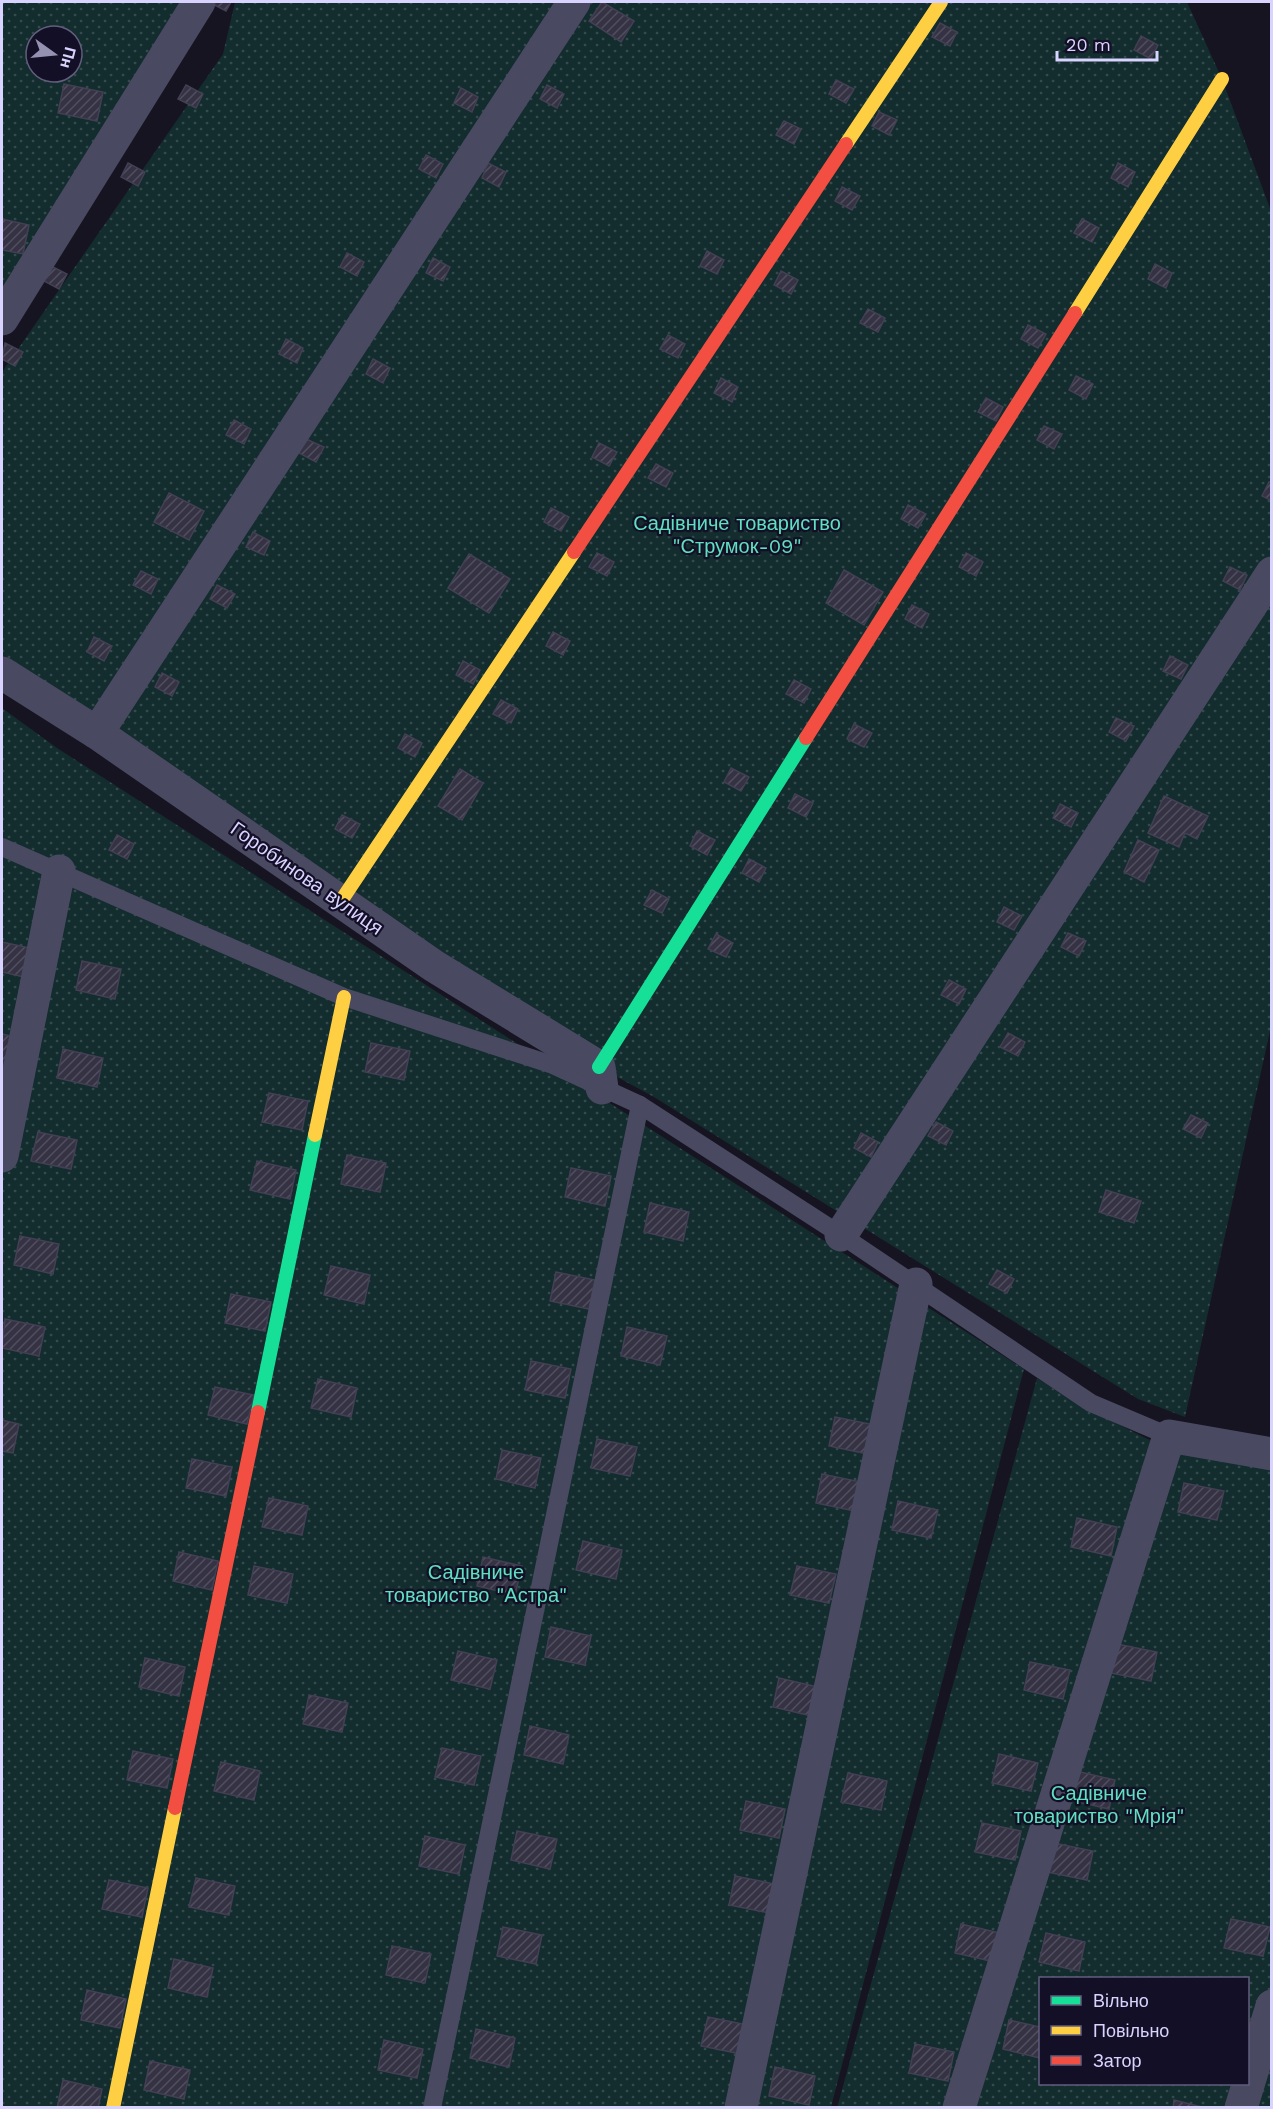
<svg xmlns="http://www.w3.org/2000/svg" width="1273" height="2109" font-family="'Work Sans',sans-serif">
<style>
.grass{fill:url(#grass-dots);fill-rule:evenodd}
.building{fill:url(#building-hatch);stroke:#433f54;stroke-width:1.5}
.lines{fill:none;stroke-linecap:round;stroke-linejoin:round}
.lane{stroke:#4a4962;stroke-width:18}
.street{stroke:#4a4962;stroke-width:33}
.fast{stroke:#16e098;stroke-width:14}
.slow{stroke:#ffcf43;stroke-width:14}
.jam{stroke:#f24e42;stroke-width:14}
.labels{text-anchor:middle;stroke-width:4.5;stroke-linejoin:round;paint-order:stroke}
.park-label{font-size:20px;fill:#5fe0c0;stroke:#130f26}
.street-label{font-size:20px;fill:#d9d4ff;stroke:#130f26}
</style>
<defs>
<pattern id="grass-dots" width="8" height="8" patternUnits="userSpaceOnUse" patternTransform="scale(1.5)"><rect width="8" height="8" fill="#132c2d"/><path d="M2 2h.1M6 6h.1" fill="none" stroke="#354a4c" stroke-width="1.8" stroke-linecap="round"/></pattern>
<pattern id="building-hatch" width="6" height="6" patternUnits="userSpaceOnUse" patternTransform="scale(1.5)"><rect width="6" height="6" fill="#343243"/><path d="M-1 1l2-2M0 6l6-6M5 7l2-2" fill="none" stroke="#514f5f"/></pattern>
</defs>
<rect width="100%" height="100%" fill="#161421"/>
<g class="grass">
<path d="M2 2H181L2 312ZM36 36H72V72H36Z"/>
<path d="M235 2H1187L1222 79 1271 211 1272 1022 1185 1417 1138 1399 654 1097 432 976 2 672V372L223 54Z"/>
<path d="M2 708 57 748 1024 1369 831 2107H2Z"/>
<path d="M1037 1378 1075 1403 1166 1448 1271 1466V2107L837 2108ZM1040 1978H1248V2084H1040Z"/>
</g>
<g class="building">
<path d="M209 2H231L226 11Z"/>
<path d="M602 2 634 21 621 42 589 21Z"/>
<path d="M940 23 957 32 950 46 932 37Z"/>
<path d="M1141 36 1158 45 1151 59 1134 50Z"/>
<path d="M836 80 854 89 846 103 829 94Z"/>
<path d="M64 84 103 92 97 121 58 113Z"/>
<path d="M186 85 203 94 196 108 178 99Z"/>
<path d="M547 85 564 94 557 108 540 99Z"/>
<path d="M461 88 478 97 472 112 454 103Z"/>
<path d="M879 112 897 120 889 135 872 126Z"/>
<path d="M784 121 801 129 794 144 776 135Z"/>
<path d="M426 155 443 164 436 178 419 169Z"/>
<path d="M128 163 145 172 138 186 121 177Z"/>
<path d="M488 163 506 172 499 187 482 178Z"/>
<path d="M1118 163 1135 172 1128 187 1111 178Z"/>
<path d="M842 187 860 196 852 210 835 201Z"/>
<path d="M2 219 29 225 23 254 2 250Z"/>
<path d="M1082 219 1099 228 1092 242 1074 233Z"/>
<path d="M707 251 724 260 717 274 700 266Z"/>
<path d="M347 253 364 262 357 276 340 267Z"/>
<path d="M433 258 450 267 443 281 426 273Z"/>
<path d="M1155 264 1172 273 1166 288 1148 279Z"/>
<path d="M49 265 67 274 59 289 42 280Z"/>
<path d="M781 271 798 280 791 294 774 285Z"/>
<path d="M868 309 885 318 878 332 860 323Z"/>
<path d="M1028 325 1046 334 1038 348 1021 339Z"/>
<path d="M668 335 685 344 678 358 660 349Z"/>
<path d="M286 339 303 348 297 363 279 354Z"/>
<path d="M5 343 23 352 15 366 2 359Z"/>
<path d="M373 359 390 368 383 383 366 374Z"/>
<path d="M1076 376 1093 384 1086 399 1069 390Z"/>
<path d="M721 378 738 387 732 402 714 393Z"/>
<path d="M986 398 1003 407 996 421 978 412Z"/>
<path d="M234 420 251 429 244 444 226 435Z"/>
<path d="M1044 426 1062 434 1054 449 1037 440Z"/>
<path d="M306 439 324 447 316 462 299 453Z"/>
<path d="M599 443 617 452 609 466 592 457Z"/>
<path d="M656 464 673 473 666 487 648 478Z"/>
<path d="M1269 482 1272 483V501L1262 496Z"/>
<path d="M169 493 204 511 189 540 154 522Z"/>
<path d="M908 505 926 514 918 528 901 519Z"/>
<path d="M551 508 569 517 561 531 544 522Z"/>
<path d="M253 532 270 541 264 555 246 547Z"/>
<path d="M597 553 614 562 607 576 589 567Z"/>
<path d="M966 553 983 562 976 576 959 567Z"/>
<path d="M469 554 510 579 489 613 448 588Z"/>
<path d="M1230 567 1247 575 1240 590 1223 581Z"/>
<path d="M844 570 883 592 864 625 826 603Z"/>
<path d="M141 571 158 579 151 594 133 585Z"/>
<path d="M217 585 235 594 227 608 210 599Z"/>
<path d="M912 605 929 614 922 628 905 619Z"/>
<path d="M553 632 570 641 563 655 546 646Z"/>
<path d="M94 637 112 646 104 661 87 652Z"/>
<path d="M1170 656 1188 665 1181 679 1163 671Z"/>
<path d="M463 661 480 670 473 684 456 675Z"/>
<path d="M162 673 179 682 172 696 155 687Z"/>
<path d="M794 680 811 689 804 703 786 694Z"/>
<path d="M501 700 518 709 511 723 493 714Z"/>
<path d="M1116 718 1134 726 1126 741 1109 732Z"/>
<path d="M854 724 872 733 864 747 847 739Z"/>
<path d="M405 734 422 743 415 757 398 748Z"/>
<path d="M731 768 749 777 741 791 724 782Z"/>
<path d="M460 769 483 783 462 820 438 806Z"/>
<path d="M795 794 813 803 806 817 788 808Z"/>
<path d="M1164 796 1208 816 1197 839 1185 833 1179 847 1148 833Z"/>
<path d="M1060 804 1078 813 1071 827 1053 818Z"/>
<path d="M342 815 360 824 352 838 335 829Z"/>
<path d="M697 831 715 840 707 855 690 846Z"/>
<path d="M117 835 134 844 127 859 109 850Z"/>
<path d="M1138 840 1159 850 1144 882 1124 872Z"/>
<path d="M749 859 766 868 759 882 742 873Z"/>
<path d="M652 890 669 899 662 913 644 905Z"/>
<path d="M1004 907 1022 916 1014 930 997 922Z"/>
<path d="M1068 933 1086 941 1079 956 1061 947Z"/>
<path d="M716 934 733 943 726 957 708 949Z"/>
<path d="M2 942 30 948 24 977 2 972Z"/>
<path d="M82 961 121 969 115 999 76 990Z"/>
<path d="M949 980 966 989 959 1004 941 995Z"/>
<path d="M1008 1033 1025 1042 1018 1056 1000 1047Z"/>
<path d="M2 1034 15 1037 8 1066 2 1064Z"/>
<path d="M371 1043 410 1051 404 1080 365 1072Z"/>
<path d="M63 1049 103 1058 97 1087 57 1078Z"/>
<path d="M269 1093 308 1101 302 1130 262 1122Z"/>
<path d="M1191 1115 1208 1123 1201 1138 1183 1129Z"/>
<path d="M936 1122 953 1131 946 1145 928 1136Z"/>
<path d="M38 1132 77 1140 71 1169 31 1161Z"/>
<path d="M861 1133 878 1142 871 1157 854 1148Z"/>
<path d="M347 1155 386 1163 380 1192 341 1184Z"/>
<path d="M257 1161 296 1170 290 1199 250 1190Z"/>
<path d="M571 1168 611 1176 605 1206 565 1197Z"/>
<path d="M1106 1190 1141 1201 1134 1223 1099 1212Z"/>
<path d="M650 1203 689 1212 683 1241 644 1232Z"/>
<path d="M20 1236 59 1244 53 1274 14 1265Z"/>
<path d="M331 1266 370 1275 364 1304 324 1295Z"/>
<path d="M997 1270 1014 1279 1007 1293 989 1284Z"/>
<path d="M556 1272 595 1280 589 1309 550 1301Z"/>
<path d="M231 1294 271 1302 265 1331 225 1323Z"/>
<path d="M5 1319 45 1327 39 1356 2 1348Z"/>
<path d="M627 1327 667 1336 660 1365 621 1356Z"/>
<path d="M531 1361 571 1369 565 1398 525 1390Z"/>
<path d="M318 1379 357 1388 351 1417 311 1408Z"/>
<path d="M215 1387 254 1395 247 1424 208 1415Z"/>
<path d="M835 1417 875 1425 868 1454 829 1446Z"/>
<path d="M2 1420 19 1424 13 1453 2 1451Z"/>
<path d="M597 1439 637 1447 630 1476 591 1468Z"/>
<path d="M502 1450 541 1458 535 1488 496 1479Z"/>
<path d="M192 1459 232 1467 226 1496 186 1488Z"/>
<path d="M822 1474 861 1482 855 1511 816 1503Z"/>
<path d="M1184 1483 1224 1491 1217 1520 1178 1512Z"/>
<path d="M269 1498 308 1506 302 1535 262 1527Z"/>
<path d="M898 1501 938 1510 931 1538 892 1530Z"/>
<path d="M1077 1518 1117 1527 1111 1556 1071 1547Z"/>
<path d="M583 1541 622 1550 616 1579 576 1570Z"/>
<path d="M179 1552 218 1561 212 1590 173 1581Z"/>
<path d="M483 1557 522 1566 515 1595 477 1586Z"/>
<path d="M254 1566 293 1574 287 1603 248 1595Z"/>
<path d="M797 1566 836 1574 829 1603 790 1595Z"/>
<path d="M551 1627 591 1636 585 1665 545 1657Z"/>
<path d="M1117 1644 1157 1652 1151 1681 1111 1673Z"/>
<path d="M458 1651 497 1660 490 1689 451 1680Z"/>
<path d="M145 1658 185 1667 179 1696 139 1687Z"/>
<path d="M1030 1662 1070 1670 1063 1699 1024 1690Z"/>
<path d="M779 1678 818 1687 812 1716 773 1707Z"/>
<path d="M309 1695 348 1703 342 1732 303 1724Z"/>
<path d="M530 1726 569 1735 563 1764 524 1755Z"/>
<path d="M442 1748 481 1756 474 1785 435 1777Z"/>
<path d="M133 1751 173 1759 167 1788 127 1780Z"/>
<path d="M999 1754 1038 1763 1031 1791 992 1783Z"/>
<path d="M221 1762 260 1771 254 1800 214 1791Z"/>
<path d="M1076 1771 1115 1780 1109 1809 1070 1800Z"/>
<path d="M848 1773 887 1781 881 1810 841 1802Z"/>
<path d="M746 1801 785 1809 779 1838 740 1830Z"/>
<path d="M982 1823 1021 1831 1015 1860 975 1852Z"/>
<path d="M517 1831 557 1839 550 1869 511 1860Z"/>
<path d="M425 1836 465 1845 459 1874 419 1866Z"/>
<path d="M1054 1843 1093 1851 1087 1880 1047 1872Z"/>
<path d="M735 1876 775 1884 769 1913 729 1905Z"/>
<path d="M196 1878 235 1886 229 1915 189 1907Z"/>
<path d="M109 1880 148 1888 142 1917 102 1909Z"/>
<path d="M1231 1919 1270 1927 1263 1956 1224 1948Z"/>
<path d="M961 1924 1000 1933 995 1962 955 1953Z"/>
<path d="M503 1927 542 1935 536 1964 497 1956Z"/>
<path d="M1046 1933 1085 1942 1079 1971 1039 1962Z"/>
<path d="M392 1946 431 1954 425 1983 386 1975Z"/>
<path d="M174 1959 213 1968 207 1997 168 1988Z"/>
<path d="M87 1990 126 1999 120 2028 81 2020Z"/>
<path d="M708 2017 748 2025 741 2054 701 2046Z"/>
<path d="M1009 2020 1040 2027V2058L1003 2049Z"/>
<path d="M476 2029 515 2038 509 2067 470 2058Z"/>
<path d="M384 2040 423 2049 417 2078 378 2070Z"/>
<path d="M915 2044 954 2052 948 2081 909 2073Z"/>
<path d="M150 2061 190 2070 184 2099 144 2090Z"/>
<path d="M775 2067 815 2076 809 2105 769 2096Z"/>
<path d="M63 2080 102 2089 98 2108H57Z"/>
<path d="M1174 2100 1206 2108H1173Z"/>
</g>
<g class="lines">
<g class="lane">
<path d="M2 847 344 997 553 1065 640 1105 432 2108"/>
<path d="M640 1105 841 1235 1091 1403 1169 1436"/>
</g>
<g class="street">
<path d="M2 319 199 2"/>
<path d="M2 673 97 733 434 966 599 1067 602 1088"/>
<path d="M97 733 574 2"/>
<path d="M2 1156 59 871"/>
<path d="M841 1235 1272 573"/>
<path d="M741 2108 916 1284"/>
<path d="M959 2108 1169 1436 1272 1454"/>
<path d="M1241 2108 1272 2006"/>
</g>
<g class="fast">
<path d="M599 1067 806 738"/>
<path d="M258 1412 315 1135"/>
</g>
<g class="slow">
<path d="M846 144 941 2"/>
<path d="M1075 313 1222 79"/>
<path d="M341 901 574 552"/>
<path d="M315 1135 344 997"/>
<path d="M113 2108 175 1808"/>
</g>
<g class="jam">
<path d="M574 552 846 144"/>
<path d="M806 738 1075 313"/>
<path d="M175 1808 258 1412"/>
</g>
</g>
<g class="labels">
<g class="park-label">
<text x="737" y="530">Садівниче товариство<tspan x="737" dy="23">"Струмок-09"</tspan></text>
<text x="476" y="1579">Садівниче<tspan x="476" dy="23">товариство "Астра"</tspan></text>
<text x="1099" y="1800">Садівниче<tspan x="1099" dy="23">товариство "Мрія"</tspan></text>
</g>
<g class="street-label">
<text transform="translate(307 878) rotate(35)" y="7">Горобинова вулиця</text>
</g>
</g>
<rect width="1273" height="2109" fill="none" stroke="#d9d4ff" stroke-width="6"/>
<rect x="1039" y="1977" width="210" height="108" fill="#130f26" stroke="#625e7d" stroke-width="1.5"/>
<rect x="1051" y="1996" width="30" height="9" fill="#16e098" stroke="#625e7d" stroke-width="1.5"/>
<text x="1093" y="2007" font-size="18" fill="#d9d4ff">Вільно</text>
<rect x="1051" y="2026" width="30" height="9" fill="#ffcf43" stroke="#625e7d" stroke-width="1.5"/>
<text x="1093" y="2037" font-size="18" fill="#d9d4ff">Повільно</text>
<rect x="1051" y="2056" width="30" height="9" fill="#f24e42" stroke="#625e7d" stroke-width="1.5"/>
<text x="1093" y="2067" font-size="18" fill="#d9d4ff">Затор</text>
<g transform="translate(54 54) rotate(105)"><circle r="28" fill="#130f26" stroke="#625e7d" stroke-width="1.5"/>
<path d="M0-4.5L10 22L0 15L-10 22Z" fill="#9591b1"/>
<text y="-9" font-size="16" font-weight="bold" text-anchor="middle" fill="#d9d4ff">Пн</text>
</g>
<path d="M1057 51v9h100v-9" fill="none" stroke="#d9d4ff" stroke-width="3"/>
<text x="1066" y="51" font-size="18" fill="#d9d4ff" stroke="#130f26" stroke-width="4.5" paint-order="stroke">20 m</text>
</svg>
